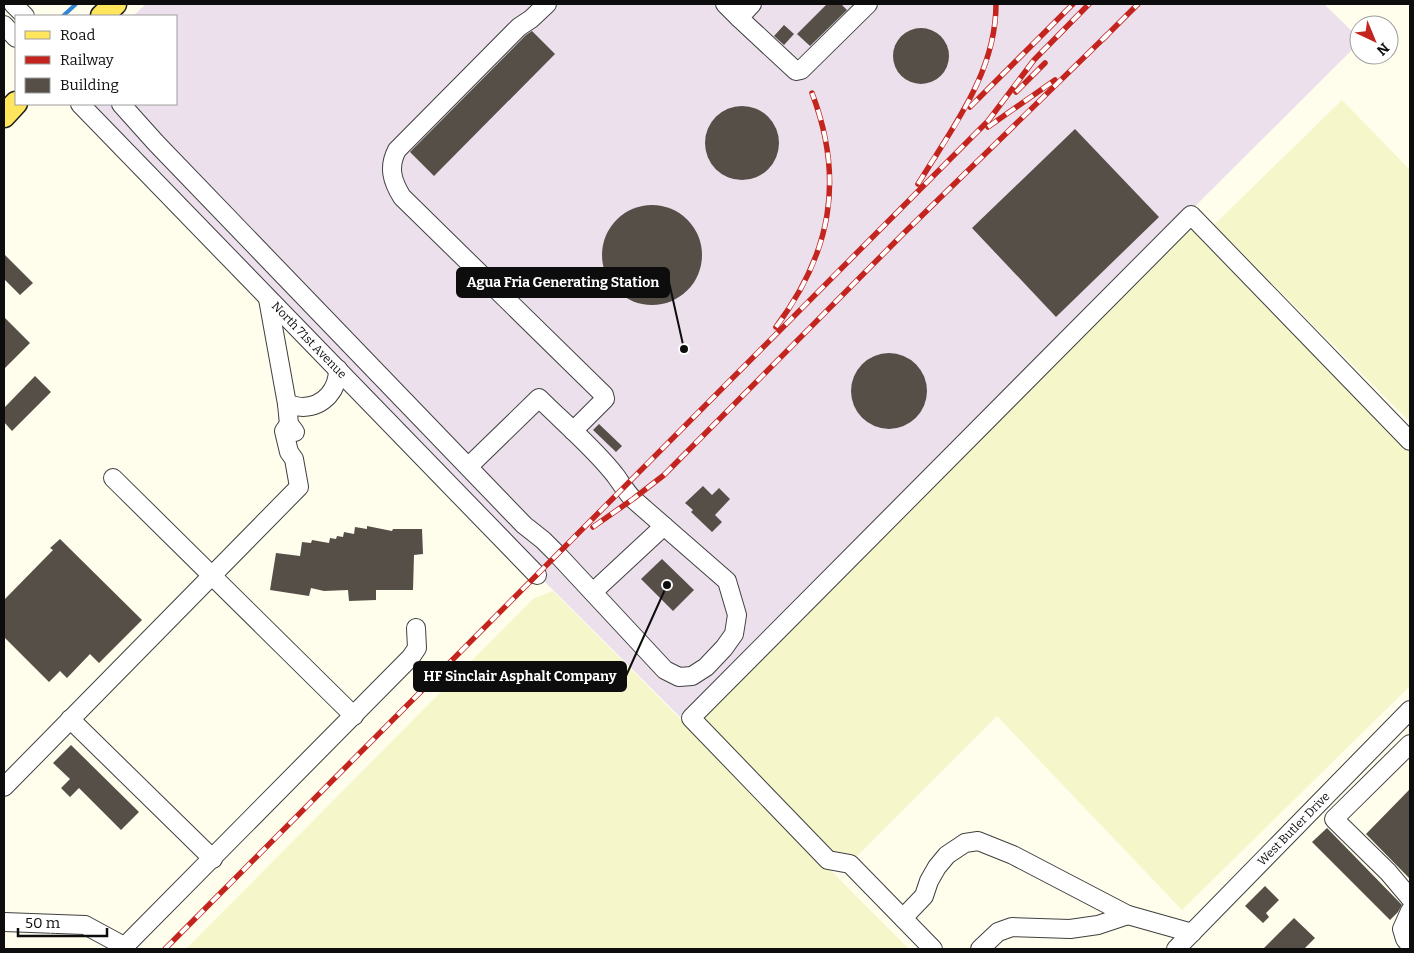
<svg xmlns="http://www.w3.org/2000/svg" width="1414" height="953" font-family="Bitter,serif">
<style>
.industrial{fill:#ece0ec}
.farmland{fill:#f6f6cb}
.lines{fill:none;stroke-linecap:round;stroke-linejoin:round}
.stream{stroke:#3185d4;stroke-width:4}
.building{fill:#564f48}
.minor-casing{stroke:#404040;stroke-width:20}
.major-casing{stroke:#1e1e1e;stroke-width:25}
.minor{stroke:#fff;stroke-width:18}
.major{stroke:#ffe65c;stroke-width:22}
.rail-casing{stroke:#c3251e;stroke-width:5.5}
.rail{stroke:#fff;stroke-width:4;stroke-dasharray:11;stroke-linecap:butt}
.labels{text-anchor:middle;stroke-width:5;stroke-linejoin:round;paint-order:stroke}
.street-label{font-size:12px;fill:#0d0d0d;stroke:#fff}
.leader{fill:none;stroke:#0d0d0d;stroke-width:2}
.callout-dot{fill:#0d0d0d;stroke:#fff;stroke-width:2}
.callout{fill:#0d0d0d;stroke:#0d0d0d;stroke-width:2}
.callout-label{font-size:14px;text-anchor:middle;font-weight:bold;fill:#fff}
</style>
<rect width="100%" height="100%" fill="#fffdec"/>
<path class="industrial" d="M146 4H1324L1359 38V43L681 718 526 563 80 104H176V16H133Z"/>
<g class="farmland">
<path d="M1342 100 1410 170V422L1214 225Z"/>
<path d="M1186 229H1198L1410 446V686L1182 910 997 716 856 857 838 858 701 716Z"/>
<path d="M553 591 909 949H186L533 599Z"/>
</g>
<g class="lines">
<path class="stream" d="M63 16 76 4"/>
</g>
<g class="building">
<path d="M827 4H841L847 10 810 46 797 34Z"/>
<path d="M784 25 794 34 784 45 774 36Z"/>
<circle cx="921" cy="56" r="28"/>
<path d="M532 31 555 54 434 176 410 152 526 35Z"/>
<circle cx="742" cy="143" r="37"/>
<path d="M1075 129 1159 217 1056 317 972 228Z"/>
<circle cx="652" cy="255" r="50"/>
<path d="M4 254 33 283 20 295 4 279Z"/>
<path d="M4 317 30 343 4 369Z"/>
<circle cx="889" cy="391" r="38"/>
<path d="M35 376 51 392 12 431 4 422V408Z"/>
<path d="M599 424 622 446 616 452 593 430Z"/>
<path d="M703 486 712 495 719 488 730 499 715 515 722 522 712 532 691 512 693 510 685 503Z"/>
<path d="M367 526 392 531 393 529H422L423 554 414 555 413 590H376V600L349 601 348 590 324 591 311 588 309 596 270 590 276 553 300 556 302 542 311 543 312 540 329 543 330 538 336 539 337 536 343 537 344 532 354 534 355 527 367 529Z"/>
<path d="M60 539 142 620 99 663 90 654 67 678 60 671 49 682 4 637V600L53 550 50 548Z"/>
<path d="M662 559 694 590 673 611 641 579Z"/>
<path d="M71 745 139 812 121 830 79 788 70 797 61 788 70 779 53 763Z"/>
<path d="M1410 789V879L1366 834Z"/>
<path d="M1327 828 1402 905 1398 912 1390 920 1312 842Z"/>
<path d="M1265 886 1279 900 1266 913 1269 917 1263 923 1245 906Z"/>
<path d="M1294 918 1315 938 1304 949H1263Z"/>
</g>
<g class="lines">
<defs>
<g id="minor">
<path d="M13 4 25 16"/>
<path d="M547 4 531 19 519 27 397 150C388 167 392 181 402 197L604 395 605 399 573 431"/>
<path d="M725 4 739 18 752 4"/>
<path d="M739 18 796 71 801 70 868 4"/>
<path d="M4 25 16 38"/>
<path id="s1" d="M80 104 537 575"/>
<path d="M121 104 156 143 524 525 543 540 558 555 665 670 679 677 692 676 706 667 724 648 734 634 737 615 727 581 633 499C626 492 621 483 615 475 593 447 564 423 539 398L468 467"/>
<path d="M268 299 287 404 289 424 295 432"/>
<path d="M287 404C292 405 298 407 303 407 325 406 338 389 338 369"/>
<path d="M113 478 354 716"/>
<path d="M593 592 664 526"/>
<path d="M70 719 213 859"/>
<path d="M1410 744 1334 819 1388 872 1410 898"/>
<path d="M4 787 299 487 294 459 289 452 284 431 289 424"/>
<path d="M1410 911 1402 929 1405 939 1410 945"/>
<path d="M903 918 924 896 929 881 937 867 947 855 965 843 978 841 1013 855 1128 915 1192 933"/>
<path d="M4 922 85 925 122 945 128 943 411 657 417 648 416 628"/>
<path d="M933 949 850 864 828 860 691 718 1191 215 1410 441"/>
<path d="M980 949 998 932 1012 927 1070 929 1098 925 1128 915"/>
<path id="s2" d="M1176 949 1410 710"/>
</g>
<g id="major">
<path d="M102 16 115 4"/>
<path d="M4 116 16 103"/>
</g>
</defs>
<use href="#minor" class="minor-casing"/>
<use href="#major" class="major-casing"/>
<use href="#minor" class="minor"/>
<use href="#major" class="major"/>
<defs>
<g id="rail">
<path d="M1103 39 1138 4"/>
<path d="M1016 92 1045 63"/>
<path d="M970 107 1073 4"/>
<path d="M988 127 1055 80"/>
<path d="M918 184C952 128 996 73 996 4"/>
<path d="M776 327C831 253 845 180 812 93"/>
<path d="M593 527 633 499 664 475 904 233 1107 35"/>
<path d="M165 949 976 133 988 121 1034 60 1089 4"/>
</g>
</defs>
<use href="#rail" class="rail-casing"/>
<use href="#rail" class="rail"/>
</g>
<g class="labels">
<g class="street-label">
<text dy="4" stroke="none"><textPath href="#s1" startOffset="329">North 71st Avenue</textPath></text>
<text dy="4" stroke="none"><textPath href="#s2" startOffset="168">West Butler Drive</textPath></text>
</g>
</g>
<path class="leader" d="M684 349L669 282M667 585L626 676"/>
<g class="callout-dot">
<circle cx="684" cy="349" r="5"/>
<circle cx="667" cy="585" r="5"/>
</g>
<g class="callout">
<rect x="457" y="268" width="212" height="29" rx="5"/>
<rect x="414" y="662" width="212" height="29" rx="5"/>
</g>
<g class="callout-label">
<text x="563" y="287">Agua Fria Generating Station</text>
<text x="520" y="681">HF Sinclair Asphalt Company</text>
</g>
<rect width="1414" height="953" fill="none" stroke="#0d0d0d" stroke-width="10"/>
<rect x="15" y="15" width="162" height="90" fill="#ffffff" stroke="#9e9e9e"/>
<rect x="25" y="31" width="25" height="8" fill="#ffe65c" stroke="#9e9e9e"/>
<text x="60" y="40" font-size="15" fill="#0d0d0d">Road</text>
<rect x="25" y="56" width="25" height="8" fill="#c3251e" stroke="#9e9e9e"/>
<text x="60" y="65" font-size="15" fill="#0d0d0d">Railway</text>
<rect x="25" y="78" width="25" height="15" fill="#564f48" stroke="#9e9e9e"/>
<text x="60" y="90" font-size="15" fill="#0d0d0d">Building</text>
<g transform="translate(1374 40) rotate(136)"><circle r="24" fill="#ffffff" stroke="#9e9e9e"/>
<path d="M0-4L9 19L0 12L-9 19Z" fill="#c3251e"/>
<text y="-8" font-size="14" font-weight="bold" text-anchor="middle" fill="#0d0d0d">N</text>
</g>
<path d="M18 928v8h89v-8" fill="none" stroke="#0d0d0d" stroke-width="2.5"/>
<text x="25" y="928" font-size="15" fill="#0d0d0d" stroke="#ffffff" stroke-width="4" paint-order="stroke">50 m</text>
</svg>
